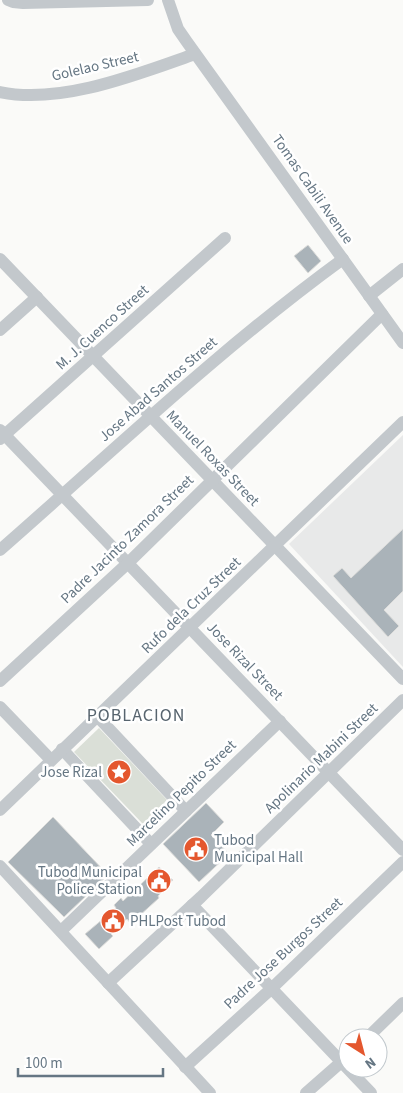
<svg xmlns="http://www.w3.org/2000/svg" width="403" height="1093" font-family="'Source Sans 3',sans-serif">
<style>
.built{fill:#e8e9e9}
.green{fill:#dadfd7}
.building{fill:#aab3b9;stroke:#dcdcda}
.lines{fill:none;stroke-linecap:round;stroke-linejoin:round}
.minor{stroke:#c3c8cc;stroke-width:12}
.labels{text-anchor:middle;stroke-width:5;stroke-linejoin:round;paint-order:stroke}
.street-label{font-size:15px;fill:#657683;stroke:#fff}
.poi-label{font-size:15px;fill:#657683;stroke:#fff;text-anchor:end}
.quarter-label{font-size:18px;letter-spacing:1px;fill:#57646e;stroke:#fff}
</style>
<rect width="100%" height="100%" fill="#fafaf8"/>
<path class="built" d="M403 435V667L289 544Z"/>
<path class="green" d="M99 728 167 800 143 824 74 752Z"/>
<g class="building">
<path d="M308 245 321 261 308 273 294 256Z"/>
<path d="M403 529V591L384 610 399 626 388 637 333 576 342 568 351 578Z"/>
<path d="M206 803 224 822 211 835 229 854 199 882 163 844Z"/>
<path d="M53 817 108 875 64 917 8 862Z"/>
<path d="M159 867 173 880 158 896 159 898 138 917 131 924 127 919 111 934 113 936 99 949 85 934 116 908 114 905 121 898 123 901Z"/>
</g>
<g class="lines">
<g class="minor">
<path d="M8 0 13 2 23 3 148 0"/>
<path d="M168 0 178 29 187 42 403 343"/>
<path d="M0 92C61 105 138 74 195 54"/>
<path d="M0 259 403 679"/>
<path d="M369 296 403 269"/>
<path d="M0 330 37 297"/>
<path d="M0 430 403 850"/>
<path d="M0 439 225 238"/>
<path d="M0 550C113 451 221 348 343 259"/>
<path d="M0 681 128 563 382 314"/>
<path d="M0 707 51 760"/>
<path d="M97 716 186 811"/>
<path d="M62 749 151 844"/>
<path d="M0 810 403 422"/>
<path d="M0 866 210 1093"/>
<path d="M192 905 371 1093"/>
<path d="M61 931 280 721"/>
<path d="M108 983 201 897 403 700"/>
<path d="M367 1038 403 1003"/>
<path d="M185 1067 271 989 403 862"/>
<path d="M306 1093 347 1057"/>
</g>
</g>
<defs>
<symbol id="sight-disc" viewBox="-11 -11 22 22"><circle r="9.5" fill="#e4572e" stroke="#fff"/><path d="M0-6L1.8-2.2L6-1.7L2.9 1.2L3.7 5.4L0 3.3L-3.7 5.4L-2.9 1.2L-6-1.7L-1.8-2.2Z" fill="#fff"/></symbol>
<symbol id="civic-disc" viewBox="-11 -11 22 22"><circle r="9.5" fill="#e4572e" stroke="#fff"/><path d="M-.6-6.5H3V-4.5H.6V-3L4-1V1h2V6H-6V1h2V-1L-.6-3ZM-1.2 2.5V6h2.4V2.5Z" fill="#fff"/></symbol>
</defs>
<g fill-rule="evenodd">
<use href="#sight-disc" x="105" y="758" width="28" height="28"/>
<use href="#civic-disc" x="182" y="835" width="28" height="28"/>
<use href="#civic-disc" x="145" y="867" width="28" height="28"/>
<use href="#civic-disc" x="99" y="907" width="28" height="28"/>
</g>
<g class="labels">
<g class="street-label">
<text transform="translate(95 66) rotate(-13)" y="5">Golelao Street</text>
<text transform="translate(313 189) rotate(55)" y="5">Tomas Cabili Avenue</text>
<text transform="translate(102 327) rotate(-42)" y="5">M. J. Cuenco Street</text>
<text transform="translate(158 389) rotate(-41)" y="5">Jose Abad Santos Street</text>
<text transform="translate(213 458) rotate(46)" y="5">Manuel Roxas Street</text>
<text transform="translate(127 539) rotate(-44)" y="5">Padre Jacinto Zamora Street</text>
<text transform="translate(191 605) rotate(-44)" y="5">Rufo dela Cruz Street</text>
<text transform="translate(245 661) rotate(46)" y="5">Jose Rizal Street</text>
<text transform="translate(321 758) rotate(-44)" y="5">Apolinario Mabini Street</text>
<text transform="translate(181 793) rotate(-44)" y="5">Marcelino Pepito Street</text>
<text transform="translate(283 953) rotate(-43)" y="5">Padre Jose Burgos Street</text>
</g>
<g class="poi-label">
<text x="102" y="777">Jose Rizal</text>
<text x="214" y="845" text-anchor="start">Tubod<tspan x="214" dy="17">Municipal Hall</tspan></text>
<text x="142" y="877">Tubod Municipal<tspan x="142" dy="17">Police Station</tspan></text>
<text x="130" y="926" text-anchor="start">PHLPost Tubod</text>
</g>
<g class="quarter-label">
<text x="136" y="721">POBLACION</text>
</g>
</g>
<g transform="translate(363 1053) rotate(144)"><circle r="24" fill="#ffffff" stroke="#c1c8cd"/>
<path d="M0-4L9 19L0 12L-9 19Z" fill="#e4572e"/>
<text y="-8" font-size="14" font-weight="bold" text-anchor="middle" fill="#657683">N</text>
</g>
<path d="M18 1068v8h145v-8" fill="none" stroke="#657683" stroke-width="2.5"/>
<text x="25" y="1068" font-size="15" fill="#657683" stroke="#ffffff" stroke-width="4" paint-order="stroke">100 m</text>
</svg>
